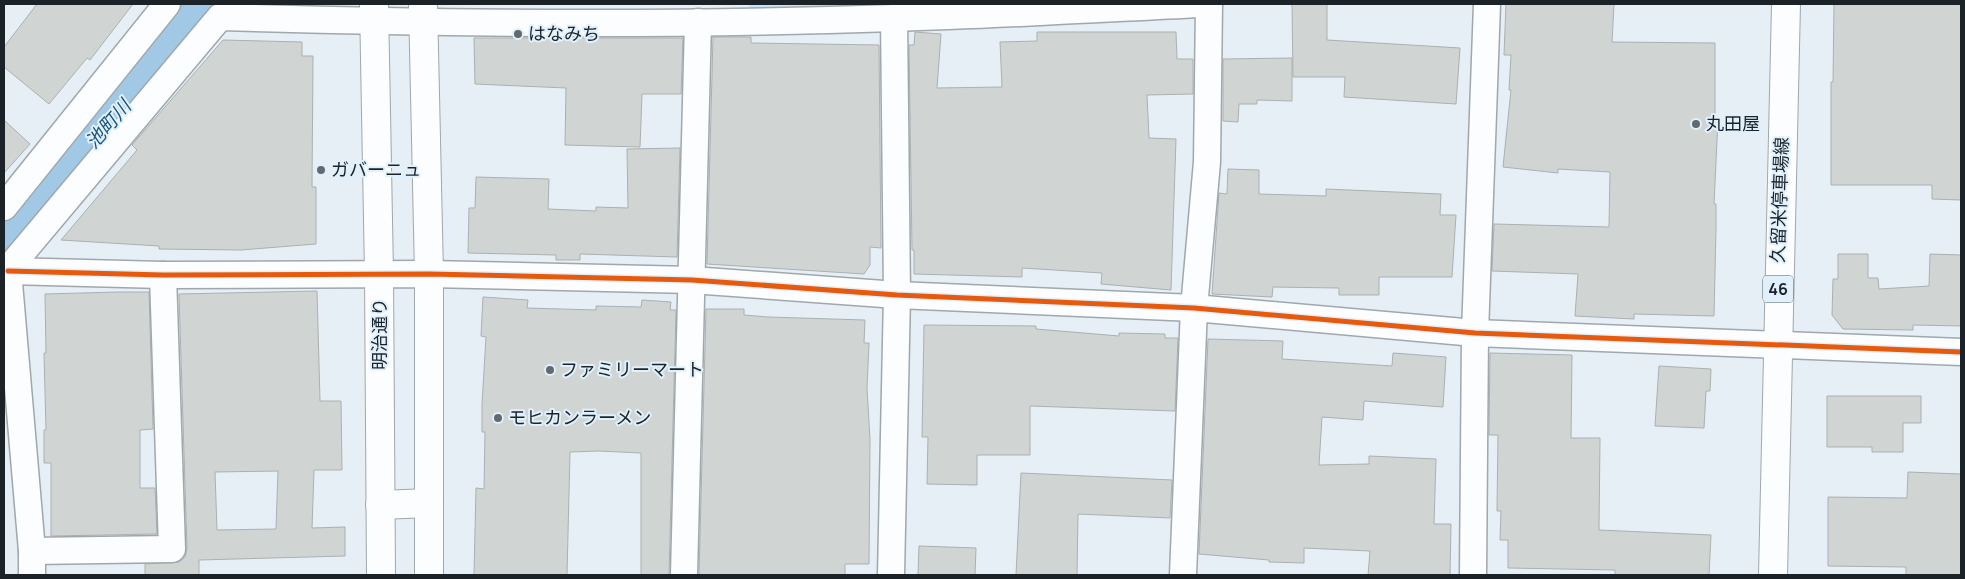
<svg xmlns="http://www.w3.org/2000/svg" width="1965" height="579" font-family="Manrope,'Noto Sans JP',sans-serif">
<style>
.green{fill:#c7e4fa}
.lines{fill:none;stroke-linecap:round;stroke-linejoin:round}
.river{stroke:#a1c8e4;stroke-width:51}
.building{fill:#d0d5d4;stroke:#abb0b0;fill-rule:evenodd}
.street-casing{stroke:#a0a7ad;stroke-width:29}
.primary-casing{stroke:#a0a7ad;stroke-width:30}
.highway-casing{stroke:#a0a7ad;stroke-width:30}
.street{stroke:#fbfdfe;stroke-width:26}
.primary{stroke:#fbfdfe;stroke-width:28}
.highway{stroke:#fbfdfe;stroke-width:28}
.cycleway-casing{stroke:#e0f0fc;stroke-width:8}
.cycleway{stroke:#e8590c;stroke-width:5}
.poi-dot{fill:#626a70;stroke:#e0f0fc;stroke-width:2}
.labels{text-anchor:middle;stroke-width:4;stroke-linejoin:round;paint-order:stroke}
.shield{fill:#e0f0fc;stroke:#566068;stroke-width:1}
.shield-label{font-size:16px;font-weight:bold;fill:#1b2328}
.poi-label{font-size:18px;fill:#1b2328;stroke:#e0f0fc;text-anchor:start}
.street-label{font-size:18px;fill:#1b2328;stroke:#e0f0fc}
.water-label{font-size:19px;font-style:italic;fill:#195479;stroke:#e0f0fc}
</style>
<rect width="100%" height="100%" fill="#e6eff6"/>
<path class="green" d="M749 4H933L749 11Z"/>
<g class="lines">
<path class="river" d="M4 245 213 4"/>
</g>
<g class="building">
<path d="M37 4H133L90 60 87 58 49 104 4 67V47Z"/>
<path d="M1292 4H1327V40L1460 48 1456 104 1344 97 1345 77H1293Z"/>
<path d="M1506 4H1614L1612 42 1715 43V119H1718L1714 204H1716V228L1714 316 1634 314V319L1575 316 1578 274 1492 271 1494 224 1609 227 1610 172 1558 169V173L1503 167 1511 90H1509L1511 55H1504Z"/>
<path d="M1834 4H1961V200L1932 199V185H1831V82H1833Z"/>
<path d="M915 32 941 34 937 88 1002 87 1000 42 1037 41V32H1176L1177 59H1193V94L1147 95 1149 138 1176 139 1171 290 1101 284 1102 273 1022 268V277L914 274V250H912L909 45H914Z"/>
<path d="M713 37H751V43L879 45 881 248 870 247V265L864 274 707 264Z"/>
<path d="M474 38H683L681 94H642L640 147 565 145 566 88 475 84Z"/>
<path d="M223 40 302 42V56H313L312 187H316V244L241 250 159 249V246L61 240 137 150 132 145Z"/>
<path d="M1292 58V101L1257 100V104H1239L1238 122 1223 121V59Z"/>
<path d="M4 120 30 144 4 173Z"/>
<path d="M680 148 677 257 580 254V260H556V255L468 253 469 208H475L476 177 549 179 548 209 596 211V207L628 208 627 149Z"/>
<path d="M1228 169 1259 170V194L1326 196V189L1441 194 1440 215H1456L1452 277H1379V295H1339V288L1273 287 1272 297 1212 294 1219 193 1227 194Z"/>
<path d="M1838 254H1868V278H1878L1879 289 1929 286 1930 254 1961 255V326L1913 325V330L1843 329 1832 315 1833 279H1838Z"/>
<path d="M317 291 320 401H341L342 470H314L312 528 345 527V556L199 560V575H145V564L179 562 185 557 187 549 179 294ZM278 471 276 529 217 530 215 472Z"/>
<path d="M118 292H149L153 429 140 430V488H155L157 534 51 536V463H44V430H46L44 353H46L45 294Z"/>
<path d="M483 297 528 300 527 308 596 310V306L641 307 642 300 671 302 670 310H676L669 575H641V453L599 451 570 452 567 575H474L476 488 484 489 485 432H482V404L486 337 481 336Z"/>
<path d="M706 309H744V315L768 317 865 320 864 343H869L867 388 870 440 869 564H845V575H699Z"/>
<path d="M924 325 1036 326V329L1119 336V333L1165 334V338H1178L1175 411 1030 406V455H977V485L927 484 928 437H922Z"/>
<path d="M1208 339 1283 341 1282 359 1392 366 1393 353 1446 357 1443 407 1364 401 1363 420 1322 417 1319 465 1369 464V456L1436 459 1434 524H1451L1450 575H1368L1370 551 1304 548V563L1269 562V560L1199 554Z"/>
<path d="M1490 353 1572 355 1571 438H1600L1599 530 1711 535 1709 575H1615V570L1508 568V540H1500L1501 511H1497L1498 435H1489Z"/>
<path d="M1659 366 1711 369 1710 391H1706L1704 428 1655 426Z"/>
<path d="M1827 396H1921V423H1903V452H1872V447H1827Z"/>
<path d="M1908 472 1961 474V575H1906V567L1828 566V497L1907 498Z"/>
<path d="M1021 473 1172 480 1170 518 1078 514 1077 575H1016Z"/>
<path d="M919 546 976 548 975 575H918Z"/>
</g>
<g class="lines">
<defs>
<g id="street">
<path d="M4 207 167 4"/>
<path d="M8 271 163 275 429 274 692 280 897 295 1194 308 1475 333 1961 352"/>
<path d="M8 271 32 551V575"/>
<path d="M4 274 220 17C444 24 670 26 894 18 996 15 1098 9 1200 4"/>
<path d="M32 551 172 549 163 275"/>
<path d="M684 575 698 22"/>
<path d="M891 575 897 295 894 18"/>
<path d="M1183 575 1194 308 1207 162 1209 4"/>
<path d="M1473 575 1475 333 1487 4"/>
</g>
<path id="primary" d="M1773 575 1786 4"/>
<g id="highway">
<path d="M374 4 379 274 381 575"/>
<path d="M423 4 429 274V575"/>
<path d="M380 505 429 503"/>
</g>
</defs>
<use href="#street" class="street-casing"/>
<use href="#primary" class="primary-casing"/>
<use href="#highway" class="highway-casing"/>
<use href="#street" class="street"/>
<use href="#primary" class="primary"/>
<use href="#highway" class="highway"/>
<defs>
<path id="cycleway" d="M8 271 163 275 429 274 692 280 897 295 1194 308 1475 333 1961 352"/>
</defs>
<use href="#cycleway" class="cycleway-casing"/>
<use href="#cycleway" class="cycleway"/>
</g>
<g class="poi-dot">
<circle cx="518" cy="34" r="5"/>
<circle cx="1696" cy="124" r="5"/>
<circle cx="321" cy="170" r="5"/>
<circle cx="550" cy="370" r="5"/>
<circle cx="498" cy="418" r="5"/>
</g>
<g class="labels">
<rect class="shield" x="1763" y="275.5" width="30" height="27" rx="4"/>
<g class="shield-label">
<text x="1778" y="295">46</text>
</g>
<g class="poi-label">
<text x="528" y="40">はなみち</text>
<text x="1706" y="130">丸田屋</text>
<text x="331" y="176">ガバーニュ</text>
<text x="560" y="376">ファミリーマート</text>
<text x="508" y="424">モヒカンラーメン</text>
</g>
<g class="street-label">
<text transform="translate(1780 200) rotate(-88)" y="6">久留米停車場線</text>
<text transform="translate(380 334) rotate(-90)" y="6">明治通り</text>
</g>
<g class="water-label">
<text transform="translate(108 124) rotate(-49)" y="7">池町川</text>
</g>
</g>
<rect width="1965" height="579" fill="none" stroke="#1b2328" stroke-width="10"/>
</svg>
